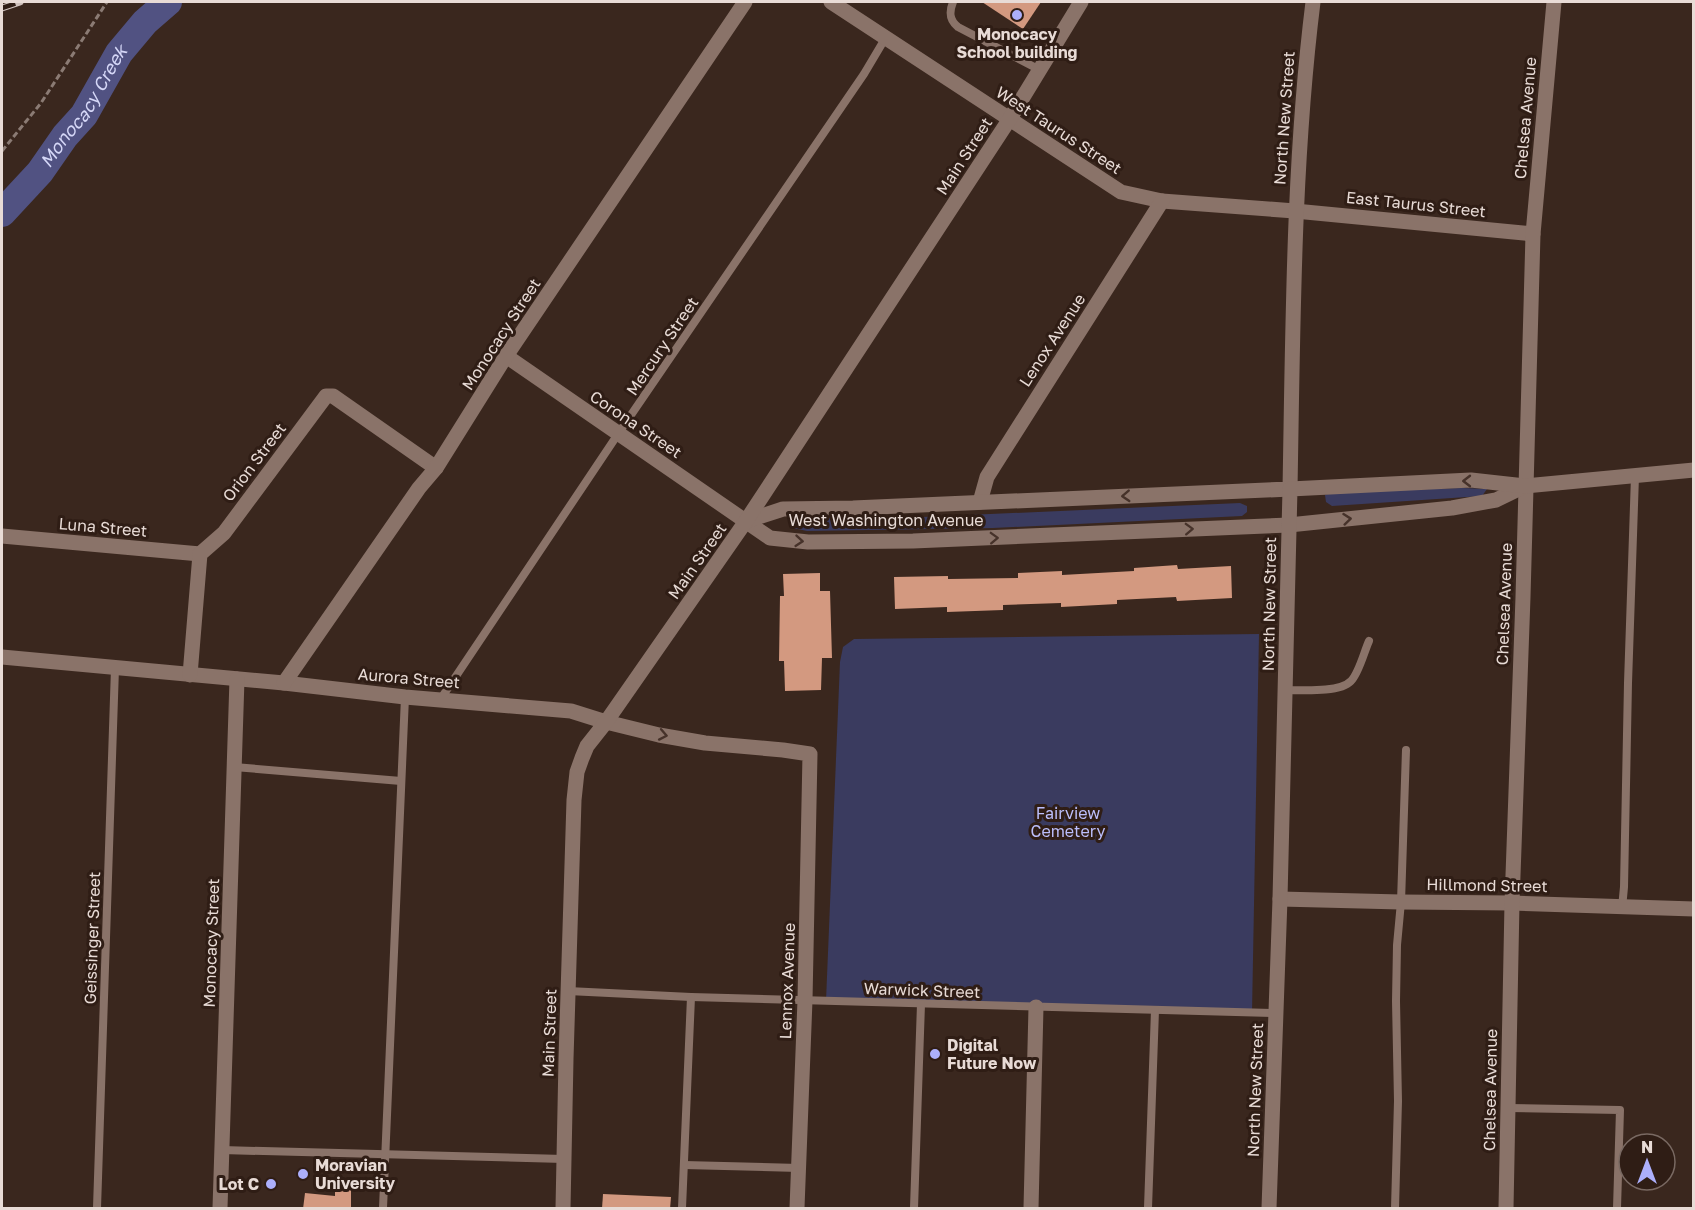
<svg xmlns="http://www.w3.org/2000/svg" width="1695" height="1210" font-family="'Golos Text',sans-serif">
<style>
.green{fill:#3a3b5f}
.lines{fill:none;stroke-linecap:round;stroke-linejoin:round}
.river{stroke:#515282;stroke-width:28}
.building{fill:#d39980}
.path{stroke:#8b7b74;stroke-width:3;stroke-dasharray:6 3;stroke-linecap:butt}
.service{stroke:#8a7369;stroke-width:8}
.minor{stroke:#8a7369;stroke-width:15}
.tertiary{stroke:#8a7369;stroke-width:15}
.rail-casing{stroke:#cfc1bc;stroke-width:7}
.rail{stroke:#2f1d15;stroke-width:4.5;stroke-dasharray:14;stroke-linecap:butt}
.oneway{stroke:#46322a}
.poi-dot{fill:#acaffb;stroke:#2f1d15;stroke-width:2}
.labels{text-anchor:middle;stroke-width:6;stroke-linejoin:round;paint-order:stroke}
.poi-label{font-size:16px;font-weight:bold;fill:#e8dbd6;stroke:#2f1d15;text-anchor:start}
.street-label{font-size:16px;fill:#e8dbd6;stroke:#2f1d15}
.park-label{font-size:16px;fill:#bbbefb;stroke:#2f1d15}
.water-label{font-size:18px;font-style:italic;fill:#d5d7f7;stroke:#2f1d15}
</style>
<rect width="100%" height="100%" fill="#3a271e"/>
<g class="green">
<path d="M1462 488 1487 489 1482 496 1332 506 1326 502 1325 495 1334 492Z"/>
<path d="M1240 503 1247 506V512L1242 516 993 528 807 531 793 528 792 523 797 519 807 518 923 517Z"/>
<path d="M1259 634 1252 1013 826 1001 840 662 843 647 854 639Z"/>
</g>
<g class="lines">
<path class="river" id="s1" d="M2 213 40 172 65 136 84 115 119 53 145 22 168 2"/>
</g>
<g class="building">
<path d="M982 2H1041L1023 29Z"/>
<path d="M1177 565 1178 569 1231 566 1232 598 1177 601 1176 597 1117 600V604L1061 607V603L1003 605V610L947 612V607L895 609 894 577 948 576V579L1018 578V573L1062 571V575L1134 571V568Z"/>
<path d="M820 573V591H830L832 658H822L821 690 785 691 784 661H779L780 596H784L783 574Z"/>
<path d="M335 1188H351V1209H303L305 1193 335 1196Z"/>
<path d="M603 1194 671 1197 670 1209H602Z"/>
</g>
<g class="lines">
<path class="path" d="M2 151 41 103 107 2"/>
<g class="service">
<path d="M953 2C949 12 949 20 958 27L1040 70"/>
<path d="M1285 690C1301 690 1340 693 1351 681 1359 673 1364 652 1369 641"/>
<path d="M440 700 618 434 864 74 886 37"/>
<path d="M234 767 401 781"/>
<path d="M1622 908 1624 887 1628 683 1635 476"/>
<path d="M568 991 691 997 1276 1013"/>
<path d="M1508 1108 1620 1110 1617 1208"/>
<path d="M222 1150 564 1159"/>
<path d="M684 1165 799 1168"/>
<path d="M97 1208 115 668"/>
<path d="M383 1208 405 697"/>
<path d="M682 1208 691 997"/>
<path d="M914 1208 921 1004"/>
<path d="M1148 1208 1155 1010"/>
<path d="M1395 1208 1398 1101 1396 1001 1397 945 1401 902 1406 750"/>
</g>
<g class="minor">
<path d="M831 2 1121 192 1162 201 1295 211 1533 234"/>
<path d="M506 356 770 538 808 542 913 541 1289 525"/>
<path d="M980 502 987 477 1162 201"/>
<path d="M746 521 783 509 853 508 1290 489C1293 326 1293 163 1313 2"/>
<path d="M2 536 200 554"/>
<path d="M2 657 284 683 405 697 571 711 606 722 659 735 705 743 783 750 810 754 805 1000 797 1208"/>
<path d="M190 675 200 554 224 533 326 396H333L436 468"/>
<path d="M284 683 419 488 436 468 506 356 745 2"/>
<path d="M1280 899 1401 902 1512 903 1694 909"/>
<path d="M220 1208 237 679"/>
<path d="M563 1208 566 1059 574 800 577 772 582 758 587 746 606 722 746 521 1009 120 1081 2"/>
<path d="M1031 1208 1036 1007"/>
<path d="M1506 1208 1512 903 1523 597 1533 234 1554 2"/>
</g>
<g class="tertiary">
<path d="M1289 525 1452 508 1496 500 1525 486"/>
<path d="M1269 1208 1280 899 1290 489 1471 480 1525 486 1694 470"/>
</g>
<defs>
<path id="rail" d="M2 8 20 2"/>
</defs>
<use href="#rail" class="rail-casing"/>
<use href="#rail" class="rail"/>
</g>
<defs><path id="oneway-chevron" d="M-2-3.5L2.5 0L-2 3.5" fill="none" stroke-width="1.6" stroke-linecap="round" stroke-linejoin="round" transform="scale(1.5)"/></defs>
<g class="oneway">
<use href="#oneway-chevron" transform="translate(1467 481) rotate(-180)"/>
<use href="#oneway-chevron" transform="translate(1126 496) rotate(177)"/>
<use href="#oneway-chevron" transform="translate(1347 519) rotate(-6)"/>
<use href="#oneway-chevron" transform="translate(1189 529) rotate(-2)"/>
<use href="#oneway-chevron" transform="translate(994 538) rotate(-2)"/>
<use href="#oneway-chevron" transform="translate(799 541) rotate(5)"/>
<use href="#oneway-chevron" transform="translate(663 735) rotate(11)"/>
</g>
<g class="poi-dot">
<circle cx="1017" cy="15" r="6"/>
<circle cx="935" cy="1054" r="6"/>
<circle cx="303" cy="1174" r="6"/>
<circle cx="271" cy="1184" r="6"/>
</g>
<g class="labels">
<g class="poi-label">
<text x="1017" y="40" text-anchor="middle">Monocacy<tspan x="1017" dy="18">School building</tspan></text>
<text x="947" y="1051">Digital<tspan x="947" dy="18">Future Now</tspan></text>
<text x="315" y="1171">Moravian<tspan x="315" dy="18">University</tspan></text>
<text x="259" y="1190" text-anchor="end">Lot C</text>
</g>
<g class="street-label">
<text transform="translate(1284 118) rotate(-86)" y="6">North New Street</text>
<text transform="translate(1525 118) rotate(-85)" y="6">Chelsea Avenue</text>
<text transform="translate(1059 130) rotate(33)" y="6">West Taurus Street</text>
<text transform="translate(964 156) rotate(-57)" y="6">Main Street</text>
<text transform="translate(1416 204) rotate(6)" y="6">East Taurus Street</text>
<text transform="translate(501 334) rotate(-57)" y="6">Monocacy Street</text>
<text transform="translate(1052 340) rotate(-57)" y="6">Lenox Avenue</text>
<text transform="translate(662 346) rotate(-56)" y="6">Mercury Street</text>
<text transform="translate(636 424) rotate(34)" y="6">Corona Street</text>
<text transform="translate(254 462) rotate(-53)" y="6">Orion Street</text>
<text x="886" y="526">West Washington Avenue</text>
<text transform="translate(103 527) rotate(5)" y="6">Luna Street</text>
<text transform="translate(697 561) rotate(-55)" y="6">Main Street</text>
<text transform="translate(1269 604) rotate(-89)" y="6">North New Street</text>
<text transform="translate(1504 604) rotate(-88)" y="6">Chelsea Avenue</text>
<text transform="translate(409 678) rotate(5)" y="6">Aurora Street</text>
<text transform="translate(1487 885) rotate(1)" y="6">Hillmond Street</text>
<text transform="translate(92 938) rotate(-88)" y="6">Geissinger Street</text>
<text transform="translate(211 943) rotate(-88)" y="6">Monocacy Street</text>
<text transform="translate(787 981) rotate(-88)" y="6">Lennox Avenue</text>
<text transform="translate(922 990) rotate(2)" y="6">Warwick Street</text>
<text transform="translate(549 1033) rotate(-88)" y="6">Main Street</text>
<text transform="translate(1255 1090) rotate(-88)" y="6">North New Street</text>
<text transform="translate(1490 1090) rotate(-89)" y="6">Chelsea Avenue</text>
</g>
<g class="park-label">
<text x="1068" y="819">Fairview<tspan x="1068" dy="18">Cemetery</tspan></text>
</g>
<g class="water-label">
<text dy="6" stroke="none"><textPath href="#s1" startOffset="135">Monocacy Creek</textPath></text>
</g>
</g>
<rect width="1695" height="1210" fill="none" stroke="#e8dbd6" stroke-width="6"/>
<g transform="translate(1647 1162)"><circle r="28" fill="#2f1d15" stroke="#796962" stroke-width="1.5"/>
<path d="M0-4.5L10 22L0 15L-10 22Z" fill="#acaffb"/>
<text y="-9" font-size="16" font-weight="bold" text-anchor="middle" fill="#e8dbd6">N</text>
</g>
</svg>
